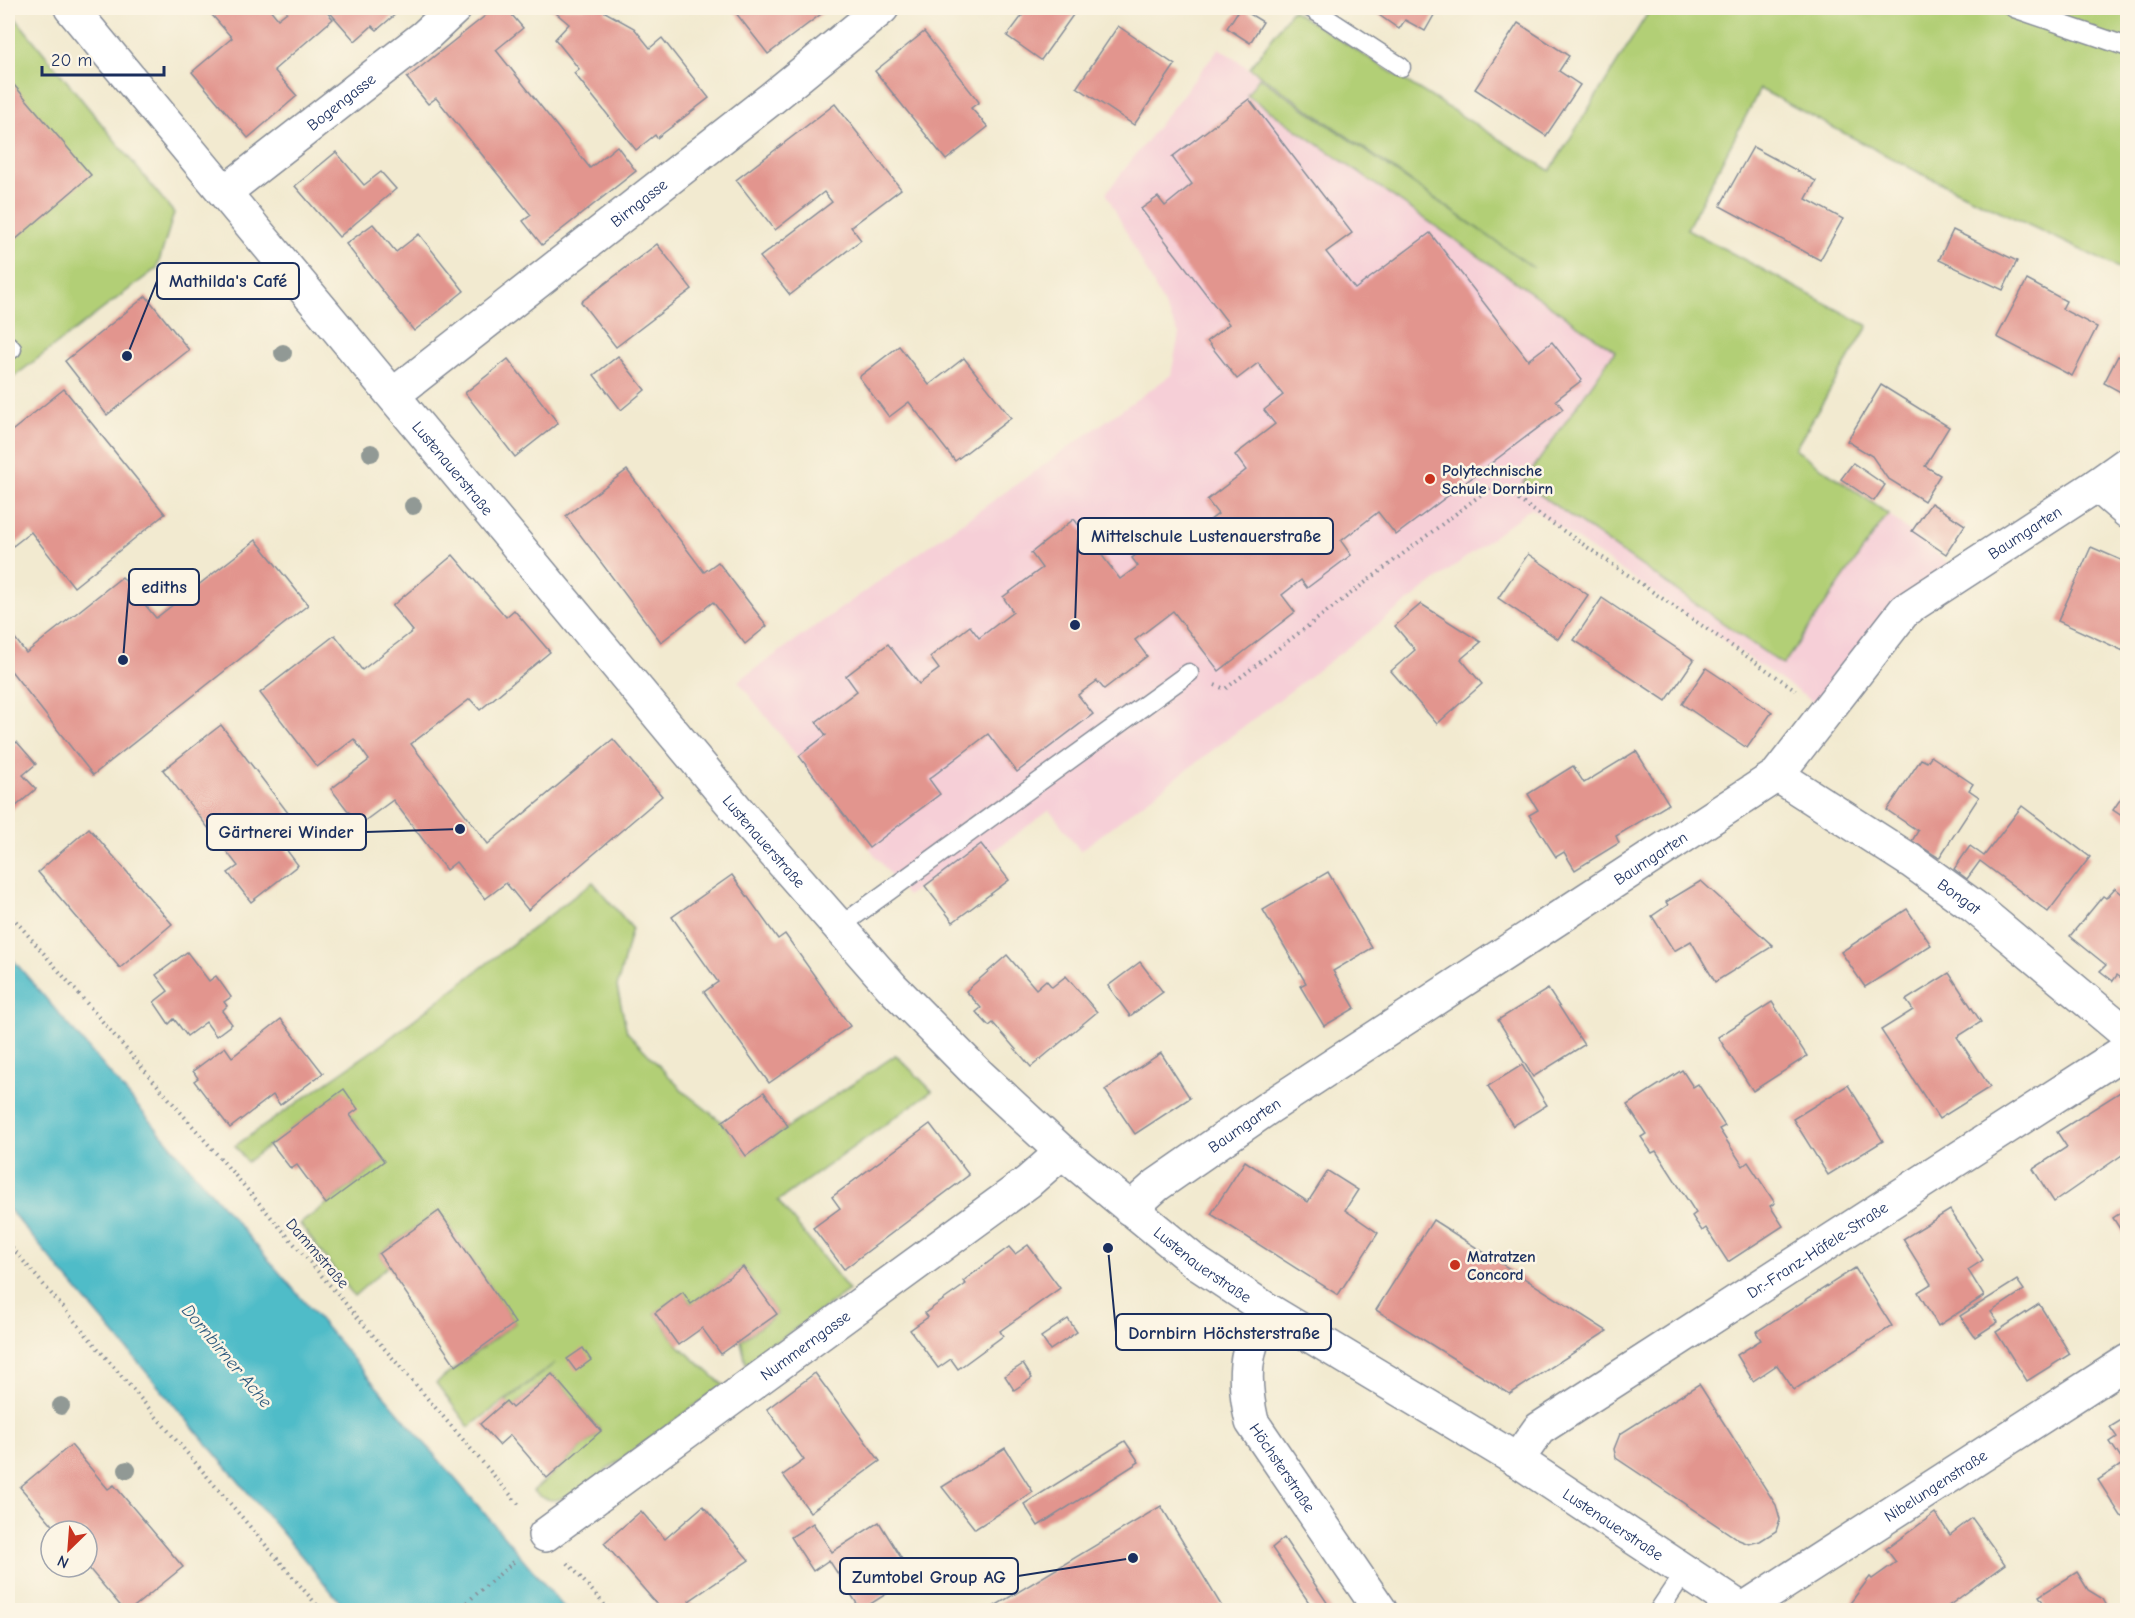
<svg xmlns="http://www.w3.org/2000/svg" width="2135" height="1618" font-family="'Comic Neue',sans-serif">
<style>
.built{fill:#f6cfd7}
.green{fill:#b2cf76;stroke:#667f6a;stroke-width:1.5}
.water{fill:#4fbcc8;stroke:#357693;stroke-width:1.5}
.building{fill:#e2958e}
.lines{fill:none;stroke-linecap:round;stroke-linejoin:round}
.service-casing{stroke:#868c97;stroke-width:21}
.minor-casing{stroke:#868c97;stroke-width:36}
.secondary-casing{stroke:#868c97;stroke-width:36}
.primary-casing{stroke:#868c97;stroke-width:36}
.path{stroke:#868c97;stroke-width:4;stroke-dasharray:1.5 4.5;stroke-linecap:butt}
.service{stroke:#fff;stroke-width:18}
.minor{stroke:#fff;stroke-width:33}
.secondary{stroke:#fff;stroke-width:33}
.primary{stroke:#fff;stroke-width:33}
.tree{fill:#919995}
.poi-dot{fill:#c8321e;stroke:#fcf5e5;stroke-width:2}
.labels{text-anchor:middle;stroke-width:5;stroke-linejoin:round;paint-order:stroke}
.street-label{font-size:16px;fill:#1b2f5e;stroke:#fcf5e5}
.poi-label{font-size:16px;font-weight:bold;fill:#1b2f5e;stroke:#fcf5e5;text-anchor:start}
.water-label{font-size:18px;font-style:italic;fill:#2b597e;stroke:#fcf5e5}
.leader{fill:none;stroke:#1b2f5e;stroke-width:2}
.callout-dot{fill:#1b2f5e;stroke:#fcf5e5;stroke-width:2}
.callout{fill:#fcf5e5;stroke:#1b2f5e;stroke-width:2}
.callout-label{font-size:18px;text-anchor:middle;font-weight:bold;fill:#1b2f5e}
</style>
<rect width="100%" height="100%" fill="#fcf5e5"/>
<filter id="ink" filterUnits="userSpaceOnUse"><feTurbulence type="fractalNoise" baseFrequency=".0167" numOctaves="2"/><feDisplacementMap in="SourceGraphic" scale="12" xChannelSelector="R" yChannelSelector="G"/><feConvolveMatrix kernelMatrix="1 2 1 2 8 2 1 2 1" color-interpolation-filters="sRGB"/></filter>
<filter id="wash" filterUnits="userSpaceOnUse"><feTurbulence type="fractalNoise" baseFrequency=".008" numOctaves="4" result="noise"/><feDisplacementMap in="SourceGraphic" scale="24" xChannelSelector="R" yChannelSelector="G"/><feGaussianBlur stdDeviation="1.35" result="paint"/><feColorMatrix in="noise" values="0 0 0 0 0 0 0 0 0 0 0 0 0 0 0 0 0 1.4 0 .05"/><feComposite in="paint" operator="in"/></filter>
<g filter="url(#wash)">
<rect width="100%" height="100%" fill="#f2ead0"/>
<path class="built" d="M1219 48 1888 514 1960 573 1826 711 1531 508 1080 851 1050 810 989 854 981 844 907 896 738 681 1171 375 1179 334 1106 193Z"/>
<g class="green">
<path d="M1651 8H2127V272L1918 172 1760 89 1687 229 1868 326 1795 449 1888 514 1783 665 1523 483 1615 351 1247 95 1259 77 1534 268 1250 68 1292 10 1550 171Z"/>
<path d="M8 9 174 213 157 268 8 381Z"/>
<path d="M593 882 632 928 617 987 627 1032 684 1092 722 1122 746 1155 896 1055 932 1091 778 1201 849 1290 746 1364 741 1341 777 1314 743 1267 691 1304 683 1293 655 1313 678 1345 723 1385 575 1493C558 1501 548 1504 533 1491L601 1431 552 1374 512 1408 506 1401 555 1363 469 1427 436 1383 515 1323 439 1211 379 1254 388 1266 354 1296 300 1224 384 1161 350 1115 343 1090 247 1162 235 1146 382 1044Z"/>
</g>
<path class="water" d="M8 954 508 1541 566 1610H347L8 1208Z"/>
<g id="blocks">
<g class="building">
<path d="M206 8H269L278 19 292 8H323L333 19 274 70 297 96 248 138 192 72 232 38Z"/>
<path d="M326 8H394L398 12 377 30 372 26 355 41Z"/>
<path d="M495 8H506L523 28 496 50 590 168 617 146 636 171 542 245 523 221 531 215 436 98 428 104 407 78Z"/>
<path d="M550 8H608L605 12 634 28 650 48 662 38 709 98 657 138 655 135 636 150 574 73 579 69 555 39 569 24Z"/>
<path d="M732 8H829L768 54Z"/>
<path d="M1009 8H1078L1041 60 1007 36 1022 16Z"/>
<path d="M1240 8 1263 22 1250 43 1227 28Z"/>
<path d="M1369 8H1438L1425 31 1405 20 1399 29Z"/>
<path d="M1518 23 1569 56 1559 71 1580 85 1546 136 1475 89Z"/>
<path d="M1118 26 1175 65 1134 125 1077 87Z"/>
<path d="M924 32 979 102 971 108 988 127 946 160 875 71Z"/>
<path d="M8 78 91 175 8 246Z"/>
<path d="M1249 99 1352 233 1326 252 1355 289 1430 233 1528 360 1552 342 1582 380 1556 400 1563 409 1396 535 1378 512 1341 541 1351 555 1307 588 1301 580 1282 595 1295 612 1219 671 1173 611 1135 640 1147 656 1104 689 1097 681 1078 695 1093 714 1017 772 988 734 929 779 940 794 869 848 799 756 826 735 816 722 857 691 846 676 888 644 919 684 939 669 930 657 970 626 979 638 1013 612 1003 597 1042 568 1031 553 1074 519 1120 579 1138 566 1132 558 1173 526 1184 540 1218 514 1207 500 1246 470 1235 455 1275 424 1264 410 1283 395 1258 363 1237 379 1207 341 1229 324 1141 209 1158 197 1165 206 1192 184 1172 157Z"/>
<path d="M835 104 901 189 851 227 861 240 790 295 760 257 832 202 824 192 775 230 736 180Z"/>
<path d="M1753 147 1816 181 1806 199 1843 219 1820 260 1720 206Z"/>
<path d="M336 152 364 185 381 172 396 189 339 237 295 186Z"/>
<path d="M373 224 396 252 419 234 464 291 414 331 346 244Z"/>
<path d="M1953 230 2017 261 2003 290 1939 260Z"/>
<path d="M657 244 692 289 616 347 581 302Z"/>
<path d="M2027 280 2066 301 2062 309 2097 327 2072 376 1997 337Z"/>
<path d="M146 296 189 350 107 415 65 361Z"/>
<path d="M899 346 929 385 964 358 1011 418 955 461 909 402 889 417 859 377Z"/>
<path d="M618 356 645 390 621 410 594 375Z"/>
<path d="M2118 356 2128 361V396L2104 383Z"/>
<path d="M508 359 558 423 515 457 465 393Z"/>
<path d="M1881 385 1949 427 1925 466 1940 475 1924 501 1887 478 1872 456 1847 441Z"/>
<path d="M64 389 165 514 74 587 31 532 13 546 8 539V434Z"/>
<path d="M1853 463 1885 485 1874 501 1841 479Z"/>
<path d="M627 470 704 572 718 562 767 626 745 644 713 602 661 642 566 516Z"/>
<path d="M1931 503 1965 525 1946 554 1912 531Z"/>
<path d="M256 540 308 605 93 775 8 667V629L26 653 122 577 156 618Z"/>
<path d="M2091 547 2128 563V653L2058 621Z"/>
<path d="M1528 554 1588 595 1558 639 1498 598Z"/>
<path d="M453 555 506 617 514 610 550 652 480 710 470 699 411 744 488 844 613 739 662 796 528 910 506 883 485 899 456 862 446 870 393 800 359 825 331 789 369 760 354 739 317 767 260 693 335 635 362 670 413 631 392 606Z"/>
<path d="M1602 598 1694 660 1666 701 1574 640Z"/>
<path d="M1421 604 1481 642 1461 659 1482 684 1437 724 1391 671 1415 650 1395 626Z"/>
<path d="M1706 668 1772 712 1747 748 1682 704Z"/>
<path d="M221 725 295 822 276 836 298 865 251 902 228 873 238 866 163 770Z"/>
<path d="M17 742 36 764 23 775 36 789 8 813V747Z"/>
<path d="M1636 751 1669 804 1616 836 1619 843 1575 870 1564 852 1556 857 1529 815 1538 810 1528 794 1573 766 1584 783Z"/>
<path d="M1931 756 1973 784 1969 790 1979 797 1939 858 1912 841 1918 831 1887 810 1921 759 1927 762Z"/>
<path d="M2128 788V820L2113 810Z"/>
<path d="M2022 806 2090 857 2048 912 1980 861 1967 879 1954 869 1970 846 1984 856Z"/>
<path d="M89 828 172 924 120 968 38 872Z"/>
<path d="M981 844 1009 880 953 922 925 886Z"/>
<path d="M1328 872 1372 948 1333 971 1355 1008 1324 1026 1300 986 1306 983 1263 910Z"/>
<path d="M732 875 778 939 785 934 850 1026 769 1083 704 992 718 982 672 917Z"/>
<path d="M1701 881 1773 946 1715 982 1691 941 1674 951 1652 916 1668 905 1666 902Z"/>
<path d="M2115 888 2128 899V983L2117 975 2113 981 2100 971 2106 965 2070 936 2103 896 2106 898Z"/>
<path d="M1907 909 1931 945 1865 987 1841 952Z"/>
<path d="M187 952 209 981 216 976 231 997 224 1002 227 1006 222 1011 232 1024 216 1036 206 1022 187 1036 174 1019 169 1024 154 1002 168 991 156 975Z"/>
<path d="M1007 955 1036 989 1046 980 1052 987 1066 976 1097 1012 1031 1067 993 1023 989 1026 976 1012 981 1008 966 991Z"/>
<path d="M1140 962 1163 992 1130 1016 1108 986Z"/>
<path d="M1949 973 1981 1022 1957 1037 1990 1087 1939 1119 1881 1030 1913 1010 1906 1000Z"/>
<path d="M1548 989 1584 1045 1533 1077 1498 1020Z"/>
<path d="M1772 1002 1807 1056 1753 1091 1718 1037Z"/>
<path d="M281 1019 323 1073 280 1105 273 1095 230 1128 194 1081 198 1078 193 1071 225 1047 232 1057Z"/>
<path d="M1161 1053 1190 1098 1135 1134 1105 1090Z"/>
<path d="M1522 1065 1547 1105 1513 1126 1488 1086Z"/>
<path d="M1682 1070 1693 1087 1698 1084 1725 1126 1719 1129 1743 1166 1748 1162 1775 1203 1770 1206 1783 1226 1728 1262 1706 1228 1702 1231 1692 1216 1696 1213 1656 1151 1652 1153 1641 1137 1646 1134 1627 1105Z"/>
<path d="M1848 1085 1883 1141 1828 1175 1793 1119Z"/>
<path d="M2128 1087V1157L2125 1153 2054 1202 2033 1169 2067 1147 2057 1132Z"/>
<path d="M344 1089 358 1109 350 1115 384 1161 326 1204 297 1165 291 1169 271 1143Z"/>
<path d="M764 1092 788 1126 746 1156 722 1122Z"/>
<path d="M930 1124 969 1175 844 1269 813 1228 840 1208 832 1197Z"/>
<path d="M1245 1161 1308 1202 1328 1171 1358 1190 1345 1210 1378 1233 1338 1295 1211 1214Z"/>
<path d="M2128 1208V1233L2124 1235 2113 1218Z"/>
<path d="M1950 1210 1983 1260 1968 1270 1984 1296 1938 1326 1918 1292 1931 1284 1903 1239Z"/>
<path d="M439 1211 515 1323 456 1366 379 1254Z"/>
<path d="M1433 1220 1607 1331 1510 1394 1376 1310Z"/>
<path d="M1028 1245 1060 1288 1000 1331 1003 1336 958 1369 951 1359 938 1368 910 1330 928 1317 925 1313 966 1284 963 1281 1009 1247 1015 1254Z"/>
<path d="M743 1267 777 1314 721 1354 702 1328 678 1345 655 1313 683 1292 691 1304Z"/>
<path d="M1855 1268 1892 1326 1794 1390 1777 1365 1753 1381 1737 1355 1761 1340 1756 1332Z"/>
<path d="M2017 1280 2024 1290 1991 1312 1998 1322 1975 1337 1960 1316Z"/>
<path d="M2039 1304 2070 1354 2027 1381 1996 1332Z"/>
<path d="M1068 1319 1077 1332 1050 1350 1041 1337Z"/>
<path d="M583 1348 591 1360 576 1371 567 1359Z"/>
<path d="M1023 1364 1032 1378 1014 1390 1005 1376Z"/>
<path d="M815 1373 880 1461 810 1512 783 1475 804 1460 767 1409Z"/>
<path d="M552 1374 601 1431 547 1478 510 1435 499 1445 480 1424 506 1401 512 1408Z"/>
<path d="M1699 1384 1776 1505 1780 1519 1776 1531 1760 1541 1749 1544 1739 1540 1616 1458 1614 1449 1620 1434Z"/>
<path d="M2128 1416V1519L2121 1516 2098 1480 2124 1463 2110 1442 2117 1437 2110 1427Z"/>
<path d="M1125 1441 1139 1462 1038 1526 1024 1504Z"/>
<path d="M71 1445 108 1489 114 1485 183 1567 130 1610H124L87 1566V1531H58L20 1487Z"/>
<path d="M1005 1448 1033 1492 975 1529 942 1487Z"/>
<path d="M703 1506 749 1560 689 1601 696 1610H662L604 1543 641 1511 665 1539Z"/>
<path d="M1161 1506 1224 1610H988Z"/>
<path d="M1935 1513 1950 1535 1972 1518 2005 1564 1943 1610H1845L1870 1577 1872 1579 1896 1562 1886 1549Z"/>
<path d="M879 1522 913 1577 861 1610 829 1560 813 1571 791 1537 813 1523 832 1552Z"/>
<path d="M1284 1538 1332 1610H1314L1272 1548Z"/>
<path d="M2077 1572 2088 1590 2103 1599 2109 1610H2048L2039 1596Z"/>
</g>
</g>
</g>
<g filter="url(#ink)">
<use href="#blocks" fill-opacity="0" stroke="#868c97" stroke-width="1.5"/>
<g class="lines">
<defs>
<g id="service">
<path d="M1311 8 1401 67"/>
<path d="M2014 8 2128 47"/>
<path d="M8 345 12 349"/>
<path d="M839 927 1189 673"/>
<path d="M1659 1610 1685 1571"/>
</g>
<g id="minor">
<path id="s1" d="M225 192 425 36 455 8"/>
<path id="s2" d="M393 395 772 98 882 8"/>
<path d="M2097 485 2128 512"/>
<path id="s3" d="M1777 775 1911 861 1976 908 2128 1035"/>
<path id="s4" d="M1130 1209 1157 1185 1265 1110 1777 775 1905 610 2097 485 2128 463"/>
<path id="s5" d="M1517 1460 1539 1429 2128 1049"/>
<path id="s6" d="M545 1535 1028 1182 1062 1152"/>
<path id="s7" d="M1742 1610 2128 1361"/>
</g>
<g id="secondary">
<path id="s8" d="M1266 1309C1244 1349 1242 1378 1252 1422L1380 1610"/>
</g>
<g id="primary">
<path id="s9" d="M71 8 748 823 892 987 977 1073 1062 1152 1198 1264 1266 1309 1517 1460 1743 1610"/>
</g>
</defs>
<use href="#service" class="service-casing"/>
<use href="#minor" class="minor-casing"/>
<use href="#secondary" class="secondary-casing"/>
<use href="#primary" class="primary-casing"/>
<g class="path">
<path d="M1215 685 1225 689 1495 484 1796 690"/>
<path d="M8 912 521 1507"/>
<path d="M8 1243 321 1610"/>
<path d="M568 1563 609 1610"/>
<path d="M458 1610 517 1559"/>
</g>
<use href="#service" class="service"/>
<use href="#minor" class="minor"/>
<use href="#secondary" class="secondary"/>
<use href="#primary" class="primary"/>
</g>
<g class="tree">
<circle cx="283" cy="353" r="9"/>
<circle cx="371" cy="453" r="9"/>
<circle cx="413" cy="506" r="9"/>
<circle cx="61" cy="1406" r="9"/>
<circle cx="127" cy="1470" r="9"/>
</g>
</g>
<g class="poi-dot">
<circle cx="1430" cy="479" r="6"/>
<circle cx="1455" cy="1265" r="6"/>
</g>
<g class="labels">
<g class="street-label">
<text dy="6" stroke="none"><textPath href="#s1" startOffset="147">Bogengasse</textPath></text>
<text dy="6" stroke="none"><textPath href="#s2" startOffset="312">Birngasse</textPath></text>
<text dy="6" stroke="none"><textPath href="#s9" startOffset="598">Lustenauerstraße</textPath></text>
<text dy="6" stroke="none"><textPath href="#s4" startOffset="1131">Baumgarten</textPath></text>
<text dy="6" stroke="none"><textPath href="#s9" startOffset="1084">Lustenauerstraße</textPath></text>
<text dy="6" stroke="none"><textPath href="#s4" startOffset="628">Baumgarten</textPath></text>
<text dy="6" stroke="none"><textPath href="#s3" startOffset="219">Bongat</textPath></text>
<text dy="6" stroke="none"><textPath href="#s4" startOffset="142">Baumgarten</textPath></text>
<text dy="6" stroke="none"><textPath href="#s5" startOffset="369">Dr.-Franz-Häfele-Straße</textPath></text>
<text transform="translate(318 1253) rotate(49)" y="6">Dammstraße</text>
<text dy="6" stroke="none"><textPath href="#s9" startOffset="1695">Lustenauerstraße</textPath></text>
<text dy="6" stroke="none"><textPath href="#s6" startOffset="322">Nummerngasse</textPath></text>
<text dy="6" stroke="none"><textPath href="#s8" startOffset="172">Höchsterstraße</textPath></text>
<text dy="6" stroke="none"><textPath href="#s7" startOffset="230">Nibelungenstraße</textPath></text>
<text dy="6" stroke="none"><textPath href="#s9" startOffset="2181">Lustenauerstraße</textPath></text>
</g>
<g class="poi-label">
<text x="1442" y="476">Polytechnische<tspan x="1442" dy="18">Schule Dornbirn</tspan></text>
<text x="1467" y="1262">Matratzen<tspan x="1467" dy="18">Concord</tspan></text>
</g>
<g class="water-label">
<text transform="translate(227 1356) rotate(50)" y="6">Dornbirner Ache</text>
</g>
</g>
<path class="leader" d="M127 356L157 281M1075 625L1078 536M123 660L129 587M460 829L366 832M1108 1248L1116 1332M1133 1558L1018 1576"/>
<g class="callout-dot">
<circle cx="127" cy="356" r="6"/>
<circle cx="1075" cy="625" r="6"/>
<circle cx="123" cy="660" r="6"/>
<circle cx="460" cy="829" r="6"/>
<circle cx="1108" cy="1248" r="6"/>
<circle cx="1133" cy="1558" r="6"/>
</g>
<g class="callout">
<rect x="157" y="263" width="142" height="36" rx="6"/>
<rect x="1078" y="518" width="255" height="36" rx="6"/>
<rect x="129" y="569" width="70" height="36" rx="6"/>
<rect x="207" y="814" width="159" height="36" rx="6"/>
<rect x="1116" y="1314" width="215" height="36" rx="6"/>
<rect x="840" y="1558" width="178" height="36" rx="6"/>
</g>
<g class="callout-label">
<text x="228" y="287">Mathilda's Café</text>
<text x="1206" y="542">Mittelschule Lustenauerstraße</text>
<text x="164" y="593">ediths</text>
<text x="286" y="838">Gärtnerei Winder</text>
<text x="1224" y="1339">Dornbirn Höchsterstraße</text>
<text x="929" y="1583">Zumtobel Group AG</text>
</g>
<rect width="2135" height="1618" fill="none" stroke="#fcf5e5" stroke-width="30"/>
<g transform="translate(69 1549) rotate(205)"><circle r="28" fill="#fcf5e5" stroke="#a2a6af" stroke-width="1.5"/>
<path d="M0-4.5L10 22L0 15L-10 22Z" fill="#c8321e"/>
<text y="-9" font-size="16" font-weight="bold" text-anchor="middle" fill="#1b2f5e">N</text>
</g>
<path d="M42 66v9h122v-9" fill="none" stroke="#1b2f5e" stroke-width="3"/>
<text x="51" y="66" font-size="18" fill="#1b2f5e" stroke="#fcf5e5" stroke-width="4.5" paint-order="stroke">20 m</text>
</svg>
